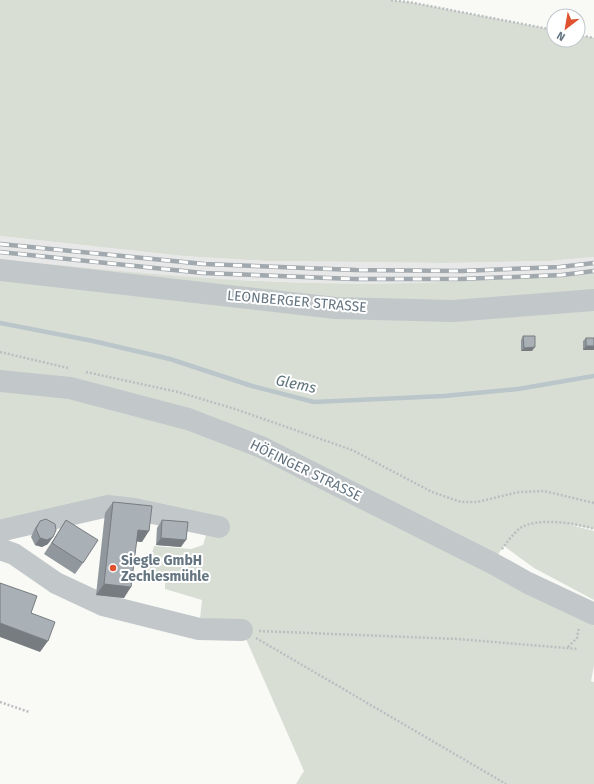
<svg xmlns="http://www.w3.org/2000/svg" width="594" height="784" font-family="'Fira Sans',sans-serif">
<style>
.built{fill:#e7e8e7}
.green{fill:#d9ded5}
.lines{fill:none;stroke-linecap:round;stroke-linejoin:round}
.stream{stroke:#bac6c9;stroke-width:4.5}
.path{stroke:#babec1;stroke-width:2.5;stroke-dasharray:2 2;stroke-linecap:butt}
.minor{stroke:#c2c7ca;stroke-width:22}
.rail-casing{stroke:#a1a9ae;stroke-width:4.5}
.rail{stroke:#fff;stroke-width:3;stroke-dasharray:9;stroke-linecap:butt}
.wall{fill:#91989d}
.shaded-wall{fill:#767c80}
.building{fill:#a9b1b7;stroke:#767c80}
.poi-dot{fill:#e0522f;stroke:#fff;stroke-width:1.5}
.labels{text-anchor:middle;stroke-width:4;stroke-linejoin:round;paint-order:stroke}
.street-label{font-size:14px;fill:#647581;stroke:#fff}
.poi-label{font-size:14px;font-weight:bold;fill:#647581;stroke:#fff;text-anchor:start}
.water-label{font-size:15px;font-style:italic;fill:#5f747b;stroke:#fff}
</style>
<rect width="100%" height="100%" fill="#f9f9f6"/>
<path class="built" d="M0 236 183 256 265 261 446 263 550 261 594 257V273L477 281 399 283H317L182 278 0 259Z"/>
<g class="green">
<path d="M0 0H391L414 3 554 30V40H578V35L594 38V257L550 261 446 263 265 261 183 256 0 236Z"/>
<path d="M0 259C105 270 210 281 316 283 409 285 502 280 594 273V295L454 307 0 273Z"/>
<path d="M0 274 216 297 594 303V529L567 524 594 531V600L534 568 504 546 492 563 594 614V666L591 681 594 682V784H296L304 771 242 630 199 629 202 600 165 589V576L145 577 154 546 191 549 203 545 208 529 134 509 0 542Z"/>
</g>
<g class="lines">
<path class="stream" d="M0 323 93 341 170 359 252 386 314 402 444 396 518 389 594 376"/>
<g class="path">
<path d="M391 0 414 3 554 30"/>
<path d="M578 35 594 38"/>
<path d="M0 352 68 368"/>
<path d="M86 372 178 392 235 409 352 450 432 492 461 502H477L519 492 544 491 594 503"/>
<path d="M502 549C506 543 514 533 520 528 538 517 575 523 594 529"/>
<path d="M259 631 458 639 578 649"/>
<path d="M256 638 506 784"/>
<path d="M568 647 577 638 579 627"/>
<path d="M0 702 29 712"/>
</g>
<g class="minor">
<path d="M0 270 336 308 453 311 594 300"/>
<path d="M0 381 70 388 188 419 261 447 492 563 528 583 594 614"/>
<path d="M0 534 3 530 108 506 134 509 219 527"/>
<path d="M0 549 14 554 56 583 103 605 199 629 242 630"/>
</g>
<defs>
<g id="rail">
<path d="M0 244 204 264 356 270 461 271 560 267 594 263"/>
<path d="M0 252 203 273 354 279H461L562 275 594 271"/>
</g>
</defs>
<use href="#rail" class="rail-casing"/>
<use href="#rail" class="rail"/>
</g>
<g class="wall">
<path d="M523 336 532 351H521V340Z"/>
<path d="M586 338H594V350H583V341Z"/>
<path d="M113 502 142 542 137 541 124 598 96 595 105 513Z"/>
<path d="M66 520 83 563 75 574 44 554Z"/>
<path d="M162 520 181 547 156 545 157 528Z"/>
<path d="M40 521 48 544 42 547 35 545 31 537 35 528Z"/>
</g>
<g class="shaded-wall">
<path d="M586 346H594V350H583Z"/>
<path d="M535 347 532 351H521L524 348Z"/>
<path d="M138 530 149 531 142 542 130 541Z"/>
<path d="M53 537 48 544 42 547 35 545 40 538Z"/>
<path d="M161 538 186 540 181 547 156 545Z"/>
<path d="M104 584 131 587 124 598 96 595Z"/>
<path d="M0 623 48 641 40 652 0 637Z"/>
</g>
<g class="building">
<path d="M523 336H535V347L524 348Z"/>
<rect x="586" y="338" width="8" height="8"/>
<path d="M113 502 152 506 149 531 138 530 131 587 104 584Z"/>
<path d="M46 519 55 524 56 530 53 537 47 540 40 538 36 529 40 521Z"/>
<path d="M66 520 98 540 83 563 52 543Z"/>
<path d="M162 520 188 522 186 540 161 538Z"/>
<path d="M0 583 37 596 31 613 55 622 48 641 0 623Z"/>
</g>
<circle class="poi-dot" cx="113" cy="568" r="4"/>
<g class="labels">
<g class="street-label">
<text transform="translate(297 301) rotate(5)" y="5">LEONBERGER STRASSE</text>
<text transform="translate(306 470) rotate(26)" y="5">HÖFINGER STRASSE</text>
</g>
<g class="poi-label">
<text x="121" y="565">Siegle GmbH<tspan x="121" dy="16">Zechlesmühle</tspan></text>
</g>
<g class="water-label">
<text transform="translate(296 384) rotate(12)" y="5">Glems</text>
</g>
</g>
<g transform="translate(566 28) rotate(211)"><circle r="19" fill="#ffffff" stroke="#c1c8cd"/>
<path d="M0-3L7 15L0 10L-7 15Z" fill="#e0522f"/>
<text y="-6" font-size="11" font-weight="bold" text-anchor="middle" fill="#647581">N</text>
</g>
</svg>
